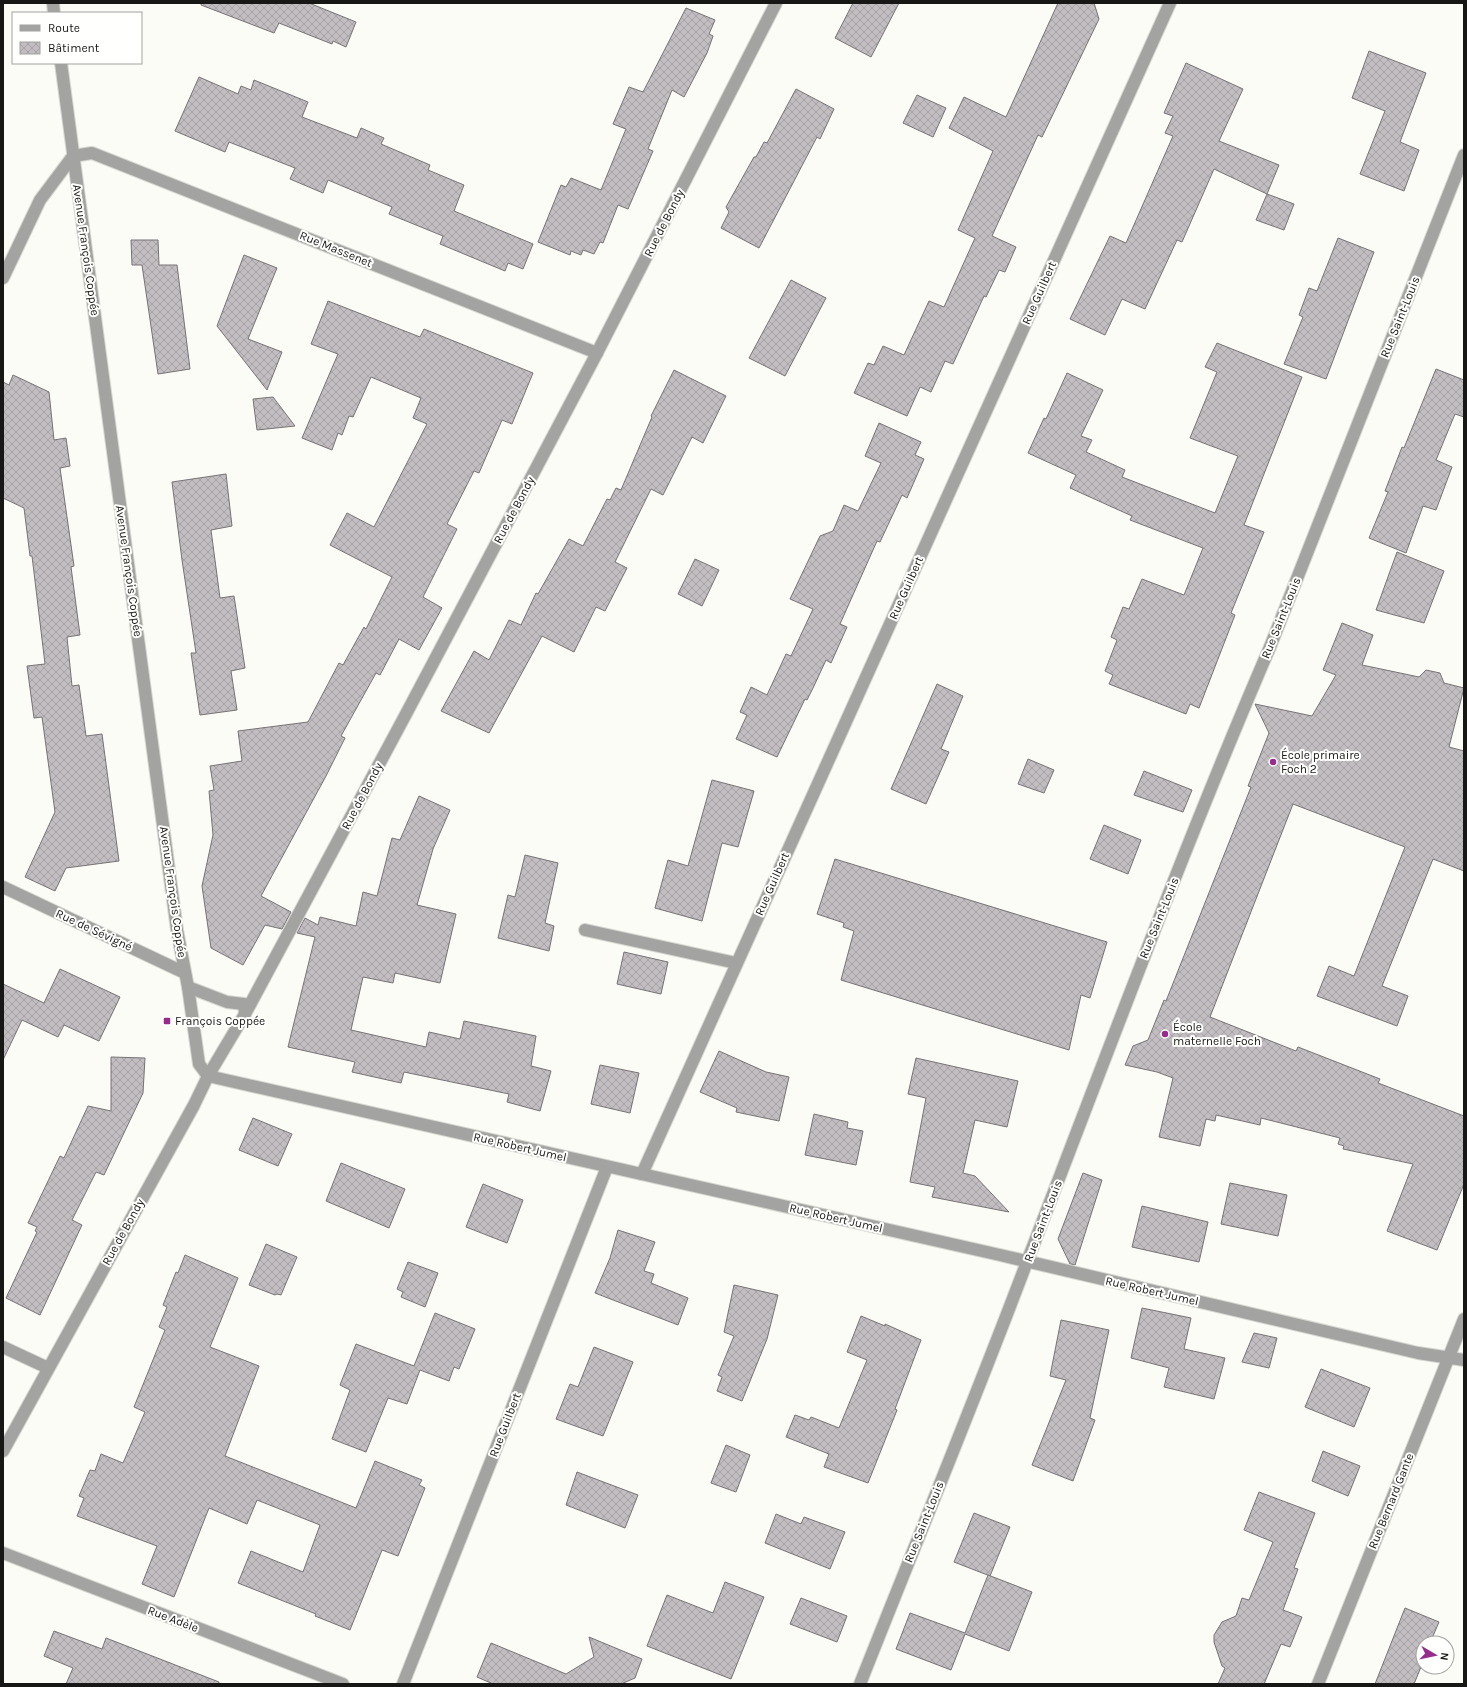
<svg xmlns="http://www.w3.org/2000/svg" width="1467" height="1687" font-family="Karla,sans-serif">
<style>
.building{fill:url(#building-cross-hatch);stroke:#767275}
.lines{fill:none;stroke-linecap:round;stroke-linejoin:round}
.minor-casing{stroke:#d7d7d2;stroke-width:14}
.minor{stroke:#a3a3a1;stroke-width:12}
.poi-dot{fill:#972c8e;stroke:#fffffe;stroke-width:1.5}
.labels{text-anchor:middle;stroke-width:4;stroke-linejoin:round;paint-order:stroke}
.street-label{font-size:12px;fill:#171715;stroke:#fffffe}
.poi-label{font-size:12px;fill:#171715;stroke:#fffffe;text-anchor:start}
</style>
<defs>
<pattern id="building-cross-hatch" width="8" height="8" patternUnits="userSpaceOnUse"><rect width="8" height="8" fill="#c2bdc1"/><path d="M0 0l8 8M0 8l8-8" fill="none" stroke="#a6a2a5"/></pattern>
</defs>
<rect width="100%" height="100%" fill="#fcfcf6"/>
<g class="building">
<path d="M201 3H309L356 22 346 47 333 41 332 44 279 23 274 33 201 5Z"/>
<path d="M853 3H899L871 57 835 38Z"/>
<path d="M1058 3H1094L1099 19 1042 137 1038 135 992 236 1016 247 1005 272 999 270 986 297 984 296 953 364 945 361 931 392 920 387 907 416 854 393 868 363 874 365 883 346 904 355 929 301 944 307 975 238 958 230 993 151 949 128 964 97 1006 117Z"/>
<path d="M686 8 715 20 709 34 713 36 707 53 684 97 672 90 648 149 653 151 628 209 618 205 603 243 600 242 594 254 583 250 581 255 571 251 570 255 538 242 561 185 566 187 571 178 601 190 626 129 613 124 629 87 643 92Z"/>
<path d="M1369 51 1426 73 1400 142 1419 150 1404 191 1360 174 1385 111 1352 98Z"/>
<path d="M1186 63 1243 89 1219 141 1279 165 1267 194 1214 169 1182 242 1177 240 1145 309 1122 299 1105 335 1070 319 1110 236 1126 243 1173 136 1165 133 1173 116 1164 113Z"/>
<path d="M199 77 238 94 241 86 251 90 254 80 308 102 302 117 357 138 361 128 384 138 381 144 430 165 428 170 464 185 454 211 533 244 523 269 508 263 505 271 440 244 443 236 389 214 392 207 328 180 323 193 290 179 295 168 229 142 225 152 175 131Z"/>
<path d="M796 89 834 109 820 139 817 137 759 248 721 228 729 212 726 207 754 157H756L764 142 767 143Z"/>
<path d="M917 95 946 108 933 137 903 123Z"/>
<path d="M1267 194 1294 204 1284 230 1256 220Z"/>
<path d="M1338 238 1374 252 1326 379 1284 364 1303 317 1299 315 1309 288 1317 291Z"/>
<path d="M131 240H158L159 265H177L190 369 158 374 142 265H132Z"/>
<path d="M244 255 277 268 248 339 282 352 267 390 217 326Z"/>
<path d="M791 280 826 298 785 376 749 358Z"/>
<path d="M328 301 420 337 424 329 533 373 512 424 502 420 479 473 474 471 447 524 457 529 423 597 442 608 419 650 399 639 380 675 376 673 341 736 345 738 326 776 261 896 291 912 282 929 265 925 243 965 211 948 202 886 213 835 209 791 214 790 210 766 242 761 238 731 308 722 339 663 343 665 364 627 366 629 392 577 330 545 347 513 374 527 427 424 413 418 421 398 371 377 353 417 349 416 342 435 338 433 332 450 302 438 338 354 311 344Z"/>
<path d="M1217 343 1302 377 1244 525 1264 532 1231 613 1235 615 1199 708 1190 704 1186 714 1109 684 1113 675 1105 671 1117 640 1111 637 1123 607 1129 609 1142 579 1184 595 1203 548 1130 520 1132 516 1070 488 1076 475 1028 453 1044 418 1046 419 1067 373 1103 390 1081 436 1092 440 1086 452 1125 470 1122 477 1215 513 1238 456 1190 438 1217 372 1205 367Z"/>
<path d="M1436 369 1464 380V417L1455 414 1436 460 1452 467 1436 510 1423 506 1406 553 1369 538 1388 492 1385 491 1402 447 1404 448Z"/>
<path d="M674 370 726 396 703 443 692 437 663 495 651 489 615 562 627 568 605 611 596 607 574 652 542 636 489 733 441 711 474 651 489 660 509 620 521 625 536 593 538 594 569 539 583 546 607 499 610 500 616 488 621 490 652 417 651 416Z"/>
<path d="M13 375 49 392 54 440 66 438 70 466 60 468 74 566 71 567 80 635 67 637 72 686 79 685 86 736 102 734 119 861 66 868 55 891 25 877 55 812 42 717 34 718 27 666 45 664 32 556H30L24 508 3 498V382L9 385Z"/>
<path d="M273 397 295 426 257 430 253 399Z"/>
<path d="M879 423 921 442 915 455 924 459 907 498 902 495 880 542 877 541 840 624 847 627 831 663 826 660 814 686 807 700 805 699 777 757 736 739 747 715 740 712 751 687 767 695 786 654 791 656 813 609 790 599 820 536 833 531 844 505 858 511 881 463 865 456Z"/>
<path d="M226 474 232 526 211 530 220 598 234 596 245 668 231 671 237 710 200 715 191 653H196L182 560 172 482Z"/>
<path d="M1397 552 1444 571 1424 623 1376 610Z"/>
<path d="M695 559 719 570 702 606 678 594Z"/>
<path d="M1342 623 1373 635 1362 665 1419 677 1426 670 1440 673 1444 683 1464 688 1449 747 1464 751V871L1433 859 1382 986 1408 996 1397 1026 1317 996 1329 966 1354 976 1405 847 1293 804 1210 1017 1296 1051 1298 1047 1380 1079 1378 1083 1464 1116V1184L1437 1250 1387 1231 1413 1164 1343 1149 1344 1146 1338 1144 1340 1138 1261 1118 1260 1125 1216 1115 1215 1121 1206 1119 1200 1146 1159 1137 1173 1078 1157 1072 1125 1065 1133 1046 1148 1040 1164 1000 1166 1001 1251 787 1248 786 1269 733 1255 704 1312 716 1336 675 1323 670Z"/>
<path d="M937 684 963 696 941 749 949 752 926 804 891 789Z"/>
<path d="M1028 759 1054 770 1044 793 1018 784Z"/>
<path d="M1144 771 1192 790 1183 812 1134 795Z"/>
<path d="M712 780 754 791 738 847 722 843 702 921 655 908 668 860 688 866Z"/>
<path d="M419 796 450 810 433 849 417 905 456 914 440 983 395 973 393 983 363 977 351 1030 426 1047 429 1032 460 1039 464 1021 536 1036 531 1066 551 1071 540 1111 507 1102 509 1094 404 1072 401 1083 352 1072 355 1062 288 1047 315 937 297 933 305 918 318 925 320 917 356 926 363 892 377 896 392 838 400 840Z"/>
<path d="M1104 825 1141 840 1128 874 1090 859Z"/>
<path d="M525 855 558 863 545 923 554 926 549 951 498 938 508 895 515 897Z"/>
<path d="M835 859 1107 942 1090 998 1081 995 1069 1050 841 980 854 931 843 927 844 923 817 914Z"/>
<path d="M624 952 668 962 661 994 617 984Z"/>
<path d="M60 969 120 997 99 1041 64 1025 58 1037 22 1020 3 1060V984L44 1003Z"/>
<path d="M719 1051 766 1072 789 1077 779 1121 736 1112 737 1108 700 1092Z"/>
<path d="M111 1057 145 1058 143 1093 104 1175 96 1172 72 1220 82 1225 40 1315 6 1298 37 1232 35 1231 37 1227 28 1223 60 1156 64 1158 88 1106 111 1111Z"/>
<path d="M916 1058 1018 1081 1007 1127 975 1120 963 1173 975 1176 1009 1212 932 1197 935 1187 910 1182 926 1098 908 1094Z"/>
<path d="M600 1065 639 1073 630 1113 591 1104Z"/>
<path d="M814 1114 848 1122 847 1128 863 1131 856 1165 805 1155Z"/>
<path d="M253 1118 292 1134 278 1166 239 1150Z"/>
<path d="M341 1163 405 1189 389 1228 326 1201Z"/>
<path d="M1083 1173 1102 1180 1075 1265 1070 1264 1058 1239Z"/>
<path d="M1230 1183 1287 1195 1278 1236 1221 1224Z"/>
<path d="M483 1184 523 1200 507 1243 466 1227Z"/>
<path d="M1142 1206 1208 1222 1199 1262 1132 1247Z"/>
<path d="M618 1230 655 1242 644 1271 654 1274 651 1283 688 1298 678 1325 595 1293 610 1258Z"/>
<path d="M266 1244 297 1257 281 1295 277 1294 275 1295 249 1285Z"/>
<path d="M185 1255 238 1278 210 1347 259 1366 225 1456 356 1508 375 1461 422 1480 419 1485 425 1488 398 1556 382 1550 350 1630 315 1616 316 1614 238 1583 251 1551 303 1572 320 1525 257 1500 247 1524 209 1508 174 1597 142 1584 157 1546 77 1516 84 1498 79 1496 90 1470 95 1471 101 1454 123 1463 145 1412 134 1407 165 1330 159 1327 167 1307 163 1305 176 1272 178 1273Z"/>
<path d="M408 1262 438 1273 425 1307 401 1297 403 1292 397 1289Z"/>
<path d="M734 1285 778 1295 767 1339 742 1401 717 1391 722 1377 718 1375 734 1336 724 1332Z"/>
<path d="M1142 1308 1191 1318 1184 1349 1225 1358 1214 1399 1164 1387 1169 1368 1131 1358Z"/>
<path d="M435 1313 475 1329 459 1369 454 1367 449 1381 420 1370 407 1404 388 1398 366 1452 332 1439 350 1390 340 1385 356 1344 414 1366Z"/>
<path d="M861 1316 885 1326V1324L921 1340 895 1409 897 1410 868 1483 824 1467 829 1454 786 1437 795 1415 809 1420 811 1417 839 1428 867 1360 847 1352Z"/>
<path d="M1061 1320 1109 1330 1090 1418 1095 1420 1073 1481 1032 1465 1066 1380 1050 1376Z"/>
<path d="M1254 1333 1277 1338 1269 1368 1242 1362Z"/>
<path d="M594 1347 633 1362 603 1436 556 1419 570 1384 578 1387Z"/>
<path d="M1321 1369 1370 1388 1354 1427 1305 1407Z"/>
<path d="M726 1445 750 1455 736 1492 711 1483Z"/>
<path d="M1323 1451 1360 1466 1348 1496 1312 1481Z"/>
<path d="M577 1472 638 1495 625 1528 566 1505Z"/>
<path d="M1259 1492 1315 1513 1294 1568 1298 1569 1283 1610 1302 1617 1290 1647 1281 1644 1264 1684H1218L1225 1668 1222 1666 1214 1642V1635L1222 1622 1236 1616 1242 1598 1249 1600 1273 1542 1244 1530Z"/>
<path d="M974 1513 1010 1527 990 1576 954 1562Z"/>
<path d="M776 1514 801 1524 804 1517 845 1532 830 1569 765 1543Z"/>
<path d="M988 1575 1032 1592 1009 1651 965 1634 951 1670 896 1649 910 1613 965 1633Z"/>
<path d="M725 1582 764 1597 731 1679 647 1646 667 1595 713 1613Z"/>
<path d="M801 1598 847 1616 837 1642 790 1624Z"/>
<path d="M1405 1608 1439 1622 1430 1643H1423V1662L1414 1684H1375Z"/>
<path d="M54 1631 102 1649 106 1638 219 1682V1684H66L73 1668 44 1656Z"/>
<path d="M589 1637 642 1659 635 1678 621 1684H493L477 1677 491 1643 566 1674 594 1657Z"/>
</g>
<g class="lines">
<defs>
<g id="minor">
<path d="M53 3 54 13"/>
<path d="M61 63 177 930 188 987 199 1064 208 1076"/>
<path d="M3 278 40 200 73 156 92 153 597 353"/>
<path d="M3 887 185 973"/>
<path d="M585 930 736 963"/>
<path d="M188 987 227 1002 244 1004 245 1014"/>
<path d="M208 1076 1000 1255 1418 1353 1464 1360"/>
<path d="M642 1174 1170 3"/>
<path d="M3 1347 48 1368"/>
<path d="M3 1451 194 1105 208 1076 245 1014 406 714 597 353 776 3"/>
<path d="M3 1553 343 1684"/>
<path d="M403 1684 607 1167"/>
<path d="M860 1684C915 1545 972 1407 1025 1267 1105 1060 1182 851 1270 647L1464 155"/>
<path d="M1318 1684 1464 1319"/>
</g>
</defs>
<use href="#minor" class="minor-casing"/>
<use href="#minor" class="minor"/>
</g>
<g class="poi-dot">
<circle cx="1273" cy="762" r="4"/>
<rect x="163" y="1017" width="8" height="8" rx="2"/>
<circle cx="1165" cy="1034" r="4"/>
</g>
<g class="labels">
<g class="street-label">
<text transform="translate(664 223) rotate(-63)" y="4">Rue de Bondy</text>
<text transform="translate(336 249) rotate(22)" y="4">Rue Massenet</text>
<text transform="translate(86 250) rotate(82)" y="4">Avenue François Coppée</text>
<text transform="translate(1039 293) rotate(-66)" y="4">Rue Guilbert</text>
<text transform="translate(1400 317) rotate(-68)" y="4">Rue Saint-Louis</text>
<text transform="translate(514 510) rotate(-62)" y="4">Rue de Bondy</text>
<text transform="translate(129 571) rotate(82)" y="4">Avenue François Coppée</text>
<text transform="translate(906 588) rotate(-66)" y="4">Rue Guilbert</text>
<text transform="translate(1281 618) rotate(-68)" y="4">Rue Saint-Louis</text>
<text transform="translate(362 796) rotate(-62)" y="4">Rue de Bondy</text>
<text transform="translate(772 884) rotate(-66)" y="4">Rue Guilbert</text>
<text transform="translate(173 892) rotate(82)" y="4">Avenue François Coppée</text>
<text transform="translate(1159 918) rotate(-68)" y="4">Rue Saint-Louis</text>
<text transform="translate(94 930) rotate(25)" y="4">Rue de Sévigné</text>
<text transform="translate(520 1147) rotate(13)" y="4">Rue Robert Jumel</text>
<text transform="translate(836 1218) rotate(13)" y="4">Rue Robert Jumel</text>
<text transform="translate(1043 1221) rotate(-69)" y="4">Rue Saint-Louis</text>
<text transform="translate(123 1232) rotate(-61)" y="4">Rue de Bondy</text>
<text transform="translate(1152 1291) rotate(13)" y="4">Rue Robert Jumel</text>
<text transform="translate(505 1425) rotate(-69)" y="4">Rue Guilbert</text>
<text transform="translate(1391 1501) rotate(-68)" y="4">Rue Bernard Gante</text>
<text transform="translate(924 1522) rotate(-68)" y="4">Rue Saint-Louis</text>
<text transform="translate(173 1619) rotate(21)" y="4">Rue Adèle</text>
</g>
<g class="poi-label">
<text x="1281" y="759">École primaire<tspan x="1281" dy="14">Foch 2</tspan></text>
<text x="175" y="1025">François Coppée</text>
<text x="1173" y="1031">École<tspan x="1173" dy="14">maternelle Foch</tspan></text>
</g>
</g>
<rect width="1467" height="1687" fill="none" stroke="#171715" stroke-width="8"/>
<rect x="12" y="12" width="130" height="52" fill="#fffffe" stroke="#a2a2a1"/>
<rect x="20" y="25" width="20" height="6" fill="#a3a3a1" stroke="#a2a2a1"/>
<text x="48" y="32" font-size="12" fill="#171715">Route</text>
<rect x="20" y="42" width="20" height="12" fill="url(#building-cross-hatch)" stroke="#a2a2a1"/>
<text x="48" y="52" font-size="12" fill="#171715">Bâtiment</text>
<g transform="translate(1435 1655) rotate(99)"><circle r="19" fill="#fffffe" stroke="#a2a2a1"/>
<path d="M0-3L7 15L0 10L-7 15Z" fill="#972c8e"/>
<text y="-6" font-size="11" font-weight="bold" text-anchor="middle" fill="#171715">N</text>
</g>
</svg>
